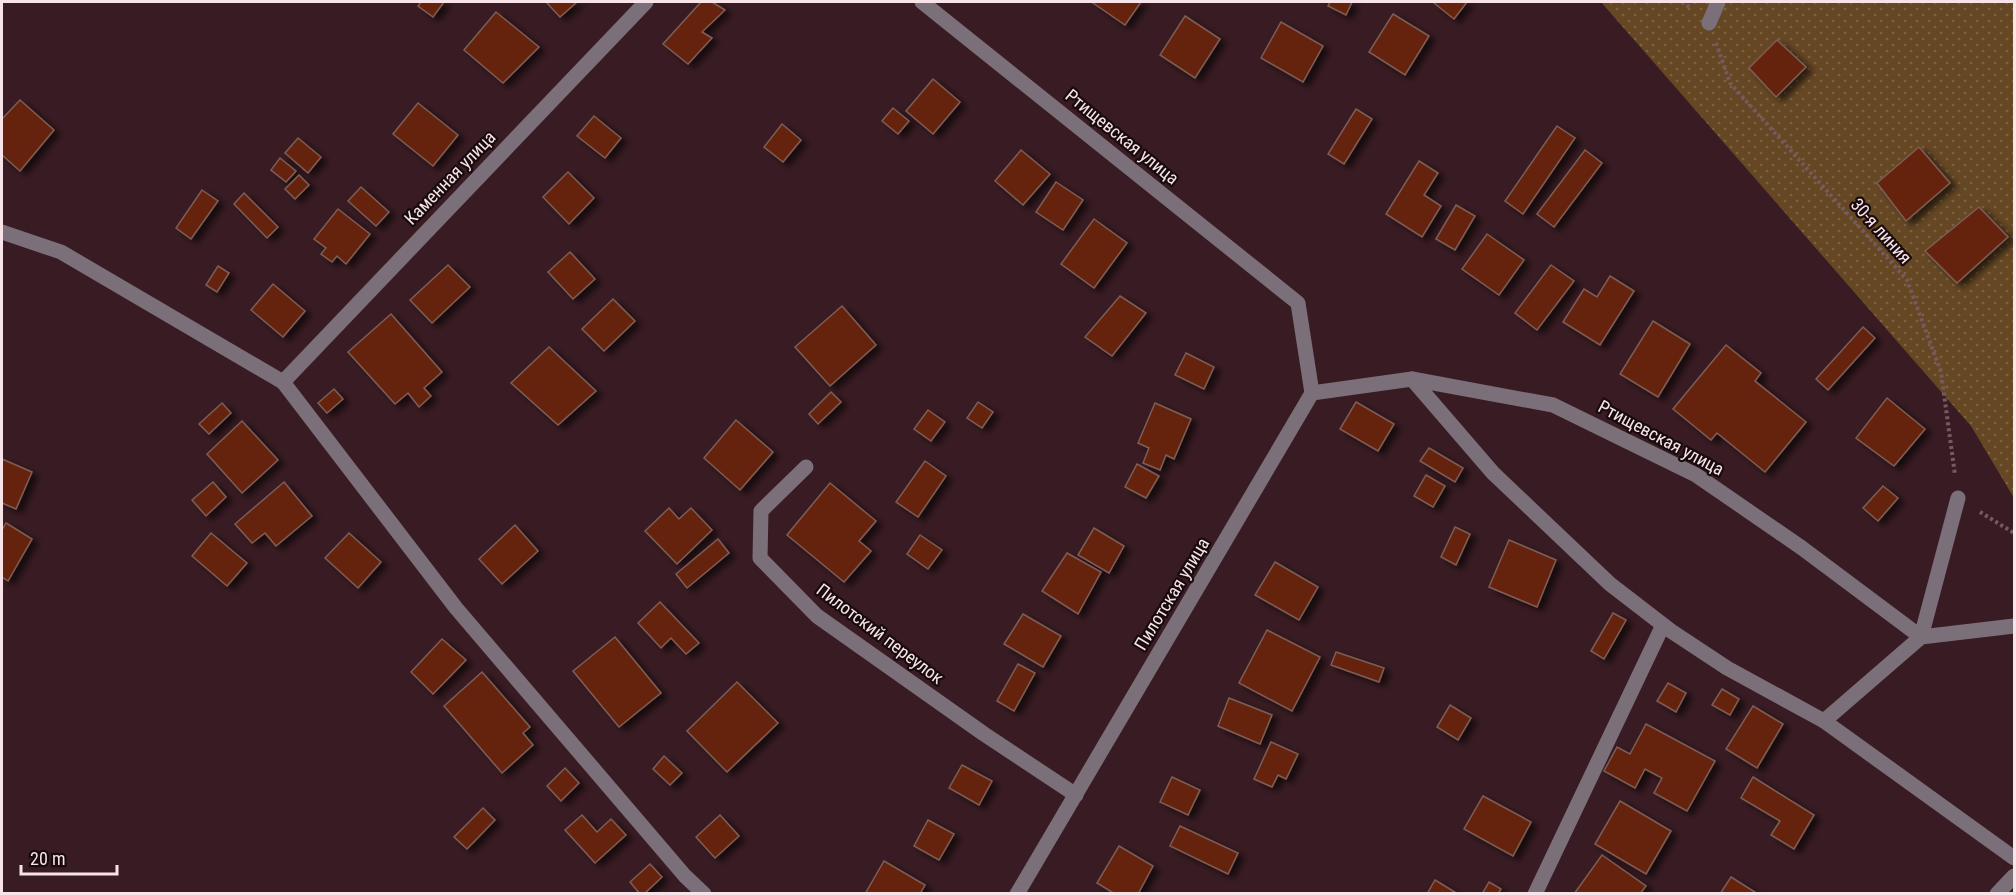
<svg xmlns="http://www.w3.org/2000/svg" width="2016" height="895" font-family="'Roboto Condensed',sans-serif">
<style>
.grass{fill:url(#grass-dots)}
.building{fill:#652310;stroke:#7e5d54;stroke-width:1.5;filter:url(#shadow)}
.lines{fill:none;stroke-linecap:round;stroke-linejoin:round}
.path{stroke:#755b61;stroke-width:4;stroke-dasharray:3 3;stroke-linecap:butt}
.minor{stroke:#7b6f79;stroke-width:15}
.labels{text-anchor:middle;stroke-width:4.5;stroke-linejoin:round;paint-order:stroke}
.street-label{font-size:18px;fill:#f8e4e8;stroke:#180b0e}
</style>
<defs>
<pattern id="grass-dots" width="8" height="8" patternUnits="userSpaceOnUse" patternTransform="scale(1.5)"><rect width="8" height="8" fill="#654724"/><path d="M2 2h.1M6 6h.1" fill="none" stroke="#7c6144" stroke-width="1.8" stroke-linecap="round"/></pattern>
<filter id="shadow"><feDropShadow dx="6" dy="4" stdDeviation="3" flood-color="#0009"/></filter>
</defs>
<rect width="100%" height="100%" fill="#391c23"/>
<path class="grass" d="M1601 2H2014V498L1971 426Z"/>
<g class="building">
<path d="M421 2H444L433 17 418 6Z"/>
<path d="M546 2H577L560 17Z"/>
<path d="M701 2H712L725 10 702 32 712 38 688 64 663 44Z"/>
<path d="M1094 2H1141L1125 25 1093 3Z"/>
<path d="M1330 2H1352L1346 15 1328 6Z"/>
<path d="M1435 2H1467L1454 19 1434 3Z"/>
<path d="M496 12 539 47 503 83 464 50Z"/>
<path d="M1393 14 1429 36 1405 75 1369 52Z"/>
<path d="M1185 16 1220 39 1195 78 1160 55Z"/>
<path d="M1281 22 1323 46 1303 82 1261 58Z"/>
<path d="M1777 40 1806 67 1776 97 1749 68Z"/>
<path d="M933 79 960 102 933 134 906 111Z"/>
<path d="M20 100 54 130 20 171 2 155V119Z"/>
<path d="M418 103 458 135 433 166 393 134Z"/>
<path d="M893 108 909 121 898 134 882 121Z"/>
<path d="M1356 109 1372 119 1344 164 1328 154Z"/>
<path d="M594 116 621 138 605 158 577 136Z"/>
<path d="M782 124 801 140 783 162 764 147Z"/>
<path d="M1557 126 1575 138 1523 214 1505 201Z"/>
<path d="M298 138 321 157 308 173 285 153Z"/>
<path d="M1919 147 1950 183 1906 221 1877 183Z"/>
<path d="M1021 150 1050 174 1023 205 995 181Z"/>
<path d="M1585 150 1602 163 1554 227 1537 214Z"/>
<path d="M280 158 296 171 286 182 271 170Z"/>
<path d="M1419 161 1438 173 1424 195 1441 206 1422 237 1386 214Z"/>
<path d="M568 172 594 198 569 224 543 197Z"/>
<path d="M299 175 309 185 295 199 285 189Z"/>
<path d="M1056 182 1083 200 1063 230 1036 212Z"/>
<path d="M361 187 389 212 376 226 348 201Z"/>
<path d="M202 190 218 201 191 239 176 228Z"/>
<path d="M244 193 278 227 267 238 234 204Z"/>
<path d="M1456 205 1475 216 1455 250 1436 239Z"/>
<path d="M1979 207 2008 237 1957 283 1925 251Z"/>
<path d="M338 209 370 234 346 264 337 256 332 262 321 254 326 248 314 239Z"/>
<path d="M1094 219 1127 243 1094 288 1061 264Z"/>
<path d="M1487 234 1524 260 1499 295 1462 269Z"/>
<path d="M570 252 595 279 573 299 548 272Z"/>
<path d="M448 265 470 287 432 323 410 300Z"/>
<path d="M1551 265 1574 281 1537 330 1515 313Z"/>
<path d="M218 266 229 273 217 292 206 285Z"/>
<path d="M1610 276 1634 291 1600 345 1563 322 1584 289 1597 297Z"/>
<path d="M273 284 305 311 283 337 251 310Z"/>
<path d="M1120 296 1146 313 1112 356 1085 337Z"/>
<path d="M613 299 635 321 604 351 582 329Z"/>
<path d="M842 306 876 345 830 386 795 347Z"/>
<path d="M391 314 442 372 424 388 431 396 419 407 408 393 395 404 348 352Z"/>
<path d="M1653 321 1690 344 1658 397 1620 374Z"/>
<path d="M1863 327 1875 338 1828 390 1816 379Z"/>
<path d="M1726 345 1761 373 1755 381 1806 422 1765 472 1717 433 1711 440 1673 409Z"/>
<path d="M549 347 596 391 558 425 511 383Z"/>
<path d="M1186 353 1214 367 1204 389 1175 375Z"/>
<path d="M334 389 343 399 327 413 318 403Z"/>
<path d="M831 392 841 402 818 424 809 414Z"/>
<path d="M1887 398 1925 429 1894 466 1856 438Z"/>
<path d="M978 402 993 412 982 428 967 418Z"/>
<path d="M1356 402 1394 424 1378 451 1340 429Z"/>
<path d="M222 403 231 413 209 434 199 424Z"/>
<path d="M1155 403 1191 419 1174 459 1166 455 1160 470 1143 463 1149 448 1138 443Z"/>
<path d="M928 410 945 422 931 441 914 429Z"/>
<path d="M736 420 773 452 740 490 704 458Z"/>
<path d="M242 421 278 460 242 493 207 454Z"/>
<path d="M1429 448 1463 468 1455 482 1420 461Z"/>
<path d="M2 459 32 472 16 509 2 503Z"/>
<path d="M925 461 946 476 918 517 896 502Z"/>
<path d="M1137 464 1159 476 1146 498 1125 487Z"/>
<path d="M1426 475 1445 486 1433 507 1414 496Z"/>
<path d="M213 482 226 497 206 516 192 500Z"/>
<path d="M284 482 312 516 276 546 265 533 252 543 235 524Z"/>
<path d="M830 483 876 521 859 541 871 551 844 582 787 535Z"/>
<path d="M1883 486 1898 498 1878 521 1863 508Z"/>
<path d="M669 508 679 519 691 508 712 530 677 564 645 531Z"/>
<path d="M6 523 32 539 8 581 2 577V530Z"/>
<path d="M515 525 538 551 502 584 479 559Z"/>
<path d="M1455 527 1470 534 1456 565 1441 557Z"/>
<path d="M1094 528 1124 546 1109 573 1078 555Z"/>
<path d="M211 533 247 563 227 586 192 556Z"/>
<path d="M349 533 381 562 358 588 325 558Z"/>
<path d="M920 535 942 550 928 569 907 554Z"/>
<path d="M718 539 729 553 687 588 676 574Z"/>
<path d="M1509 540 1556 560 1537 607 1489 587Z"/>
<path d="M1067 553 1101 572 1078 614 1042 591Z"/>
<path d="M1275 562 1318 587 1299 620 1255 595Z"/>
<path d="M660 602 699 643 686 654 671 638 661 648 638 623Z"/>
<path d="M1613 613 1626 620 1604 659 1591 651Z"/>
<path d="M1023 614 1061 636 1043 667 1004 644Z"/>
<path d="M1267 630 1320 657 1292 711 1239 683Z"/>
<path d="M615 637 661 693 619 727 573 671Z"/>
<path d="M442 639 466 660 433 694 411 672Z"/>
<path d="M1336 652 1384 668 1379 682 1331 665Z"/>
<path d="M1018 664 1035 673 1014 711 997 701Z"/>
<path d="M482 672 530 727 523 733 533 745 502 773 444 706Z"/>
<path d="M737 682 778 723 727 772 687 731Z"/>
<path d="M1668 683 1686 693 1676 712 1657 701Z"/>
<path d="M1722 689 1739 699 1730 715 1712 705Z"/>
<path d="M1229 698 1272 715 1260 744 1218 726Z"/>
<path d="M1450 705 1471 718 1458 740 1437 727Z"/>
<path d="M1753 706 1783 724 1757 768 1726 749Z"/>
<path d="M1646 724 1715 761 1687 811 1654 793 1662 778 1645 769 1635 788 1604 771 1617 747 1630 754Z"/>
<path d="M1271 742 1298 754 1286 779 1278 775 1272 787 1254 779Z"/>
<path d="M664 756 682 773 670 785 653 769Z"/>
<path d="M962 765 992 781 979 805 949 788Z"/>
<path d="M565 768 579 783 561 801 547 786Z"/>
<path d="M1172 777 1200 790 1188 815 1160 802Z"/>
<path d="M1753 777 1814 815 1794 849 1771 835 1780 821 1741 798Z"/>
<path d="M1483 796 1531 822 1513 856 1464 829Z"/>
<path d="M1620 801 1671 831 1646 874 1595 844Z"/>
<path d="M483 808 495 820 467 849 454 837Z"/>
<path d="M582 815 597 832 611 819 626 835 595 863 565 830Z"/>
<path d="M720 815 739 836 715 858 696 837Z"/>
<path d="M928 820 954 834 939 860 914 846Z"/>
<path d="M1180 826 1238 853 1228 874 1170 846Z"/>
<path d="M1119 846 1153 866 1138 894H1115L1097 883Z"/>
<path d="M1602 855 1646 886 1640 894H1574Z"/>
<path d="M884 861 925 885 920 894H865Z"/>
<path d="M650 864 662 877 644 894H640L630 882Z"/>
<path d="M1731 877 1758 894H1720Z"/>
<path d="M1435 880 1458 894H1427Z"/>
<path d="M1489 882 1501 889 1498 894H1482Z"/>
</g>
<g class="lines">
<g class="path">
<path d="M1682 2 1689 7"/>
<path d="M1716 43 1730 83 1907 280 1941 372 1955 475"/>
<path d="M1980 512 2014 533"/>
</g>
<g class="minor">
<path d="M922 2 1298 303 1312 393 1017 894"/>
<path d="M1709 23 1718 2"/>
<path d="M2 232 61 252 283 382 456 608 685 876 704 894"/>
<path d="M1412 379 1493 473 1610 584 1671 631 1727 668 1824 721 2014 858"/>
<path d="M283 382 646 2"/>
<path d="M1312 393 1412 379 1553 405 1696 475 1802 548 1921 637 1958 498"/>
<path d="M806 467 761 511 760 558 817 616 984 734 1076 795"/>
<path d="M1824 721 1921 637 2014 626"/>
<path d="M1535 894 1663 625"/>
<path d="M1997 894 2014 876"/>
</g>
</g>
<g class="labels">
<g class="street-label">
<text transform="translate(1122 137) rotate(39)" y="6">Ртищевская улица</text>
<text transform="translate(450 178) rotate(-46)" y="6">Каменная улица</text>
<text transform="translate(1881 231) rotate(48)" y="6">30-я линия</text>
<text transform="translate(1661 438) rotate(28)" y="6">Ртищевская улица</text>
<text transform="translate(1172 594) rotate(-59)" y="6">Пилотская улица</text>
<text transform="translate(880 634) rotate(37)" y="6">Пилотский переулок</text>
</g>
</g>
<rect width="2016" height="895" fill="none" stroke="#f8e4e8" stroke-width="6"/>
<path d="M21 865v9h96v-9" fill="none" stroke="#f8e4e8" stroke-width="3"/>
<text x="30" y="865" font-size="18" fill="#f8e4e8" stroke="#180b0e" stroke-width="4.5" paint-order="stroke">20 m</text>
</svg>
